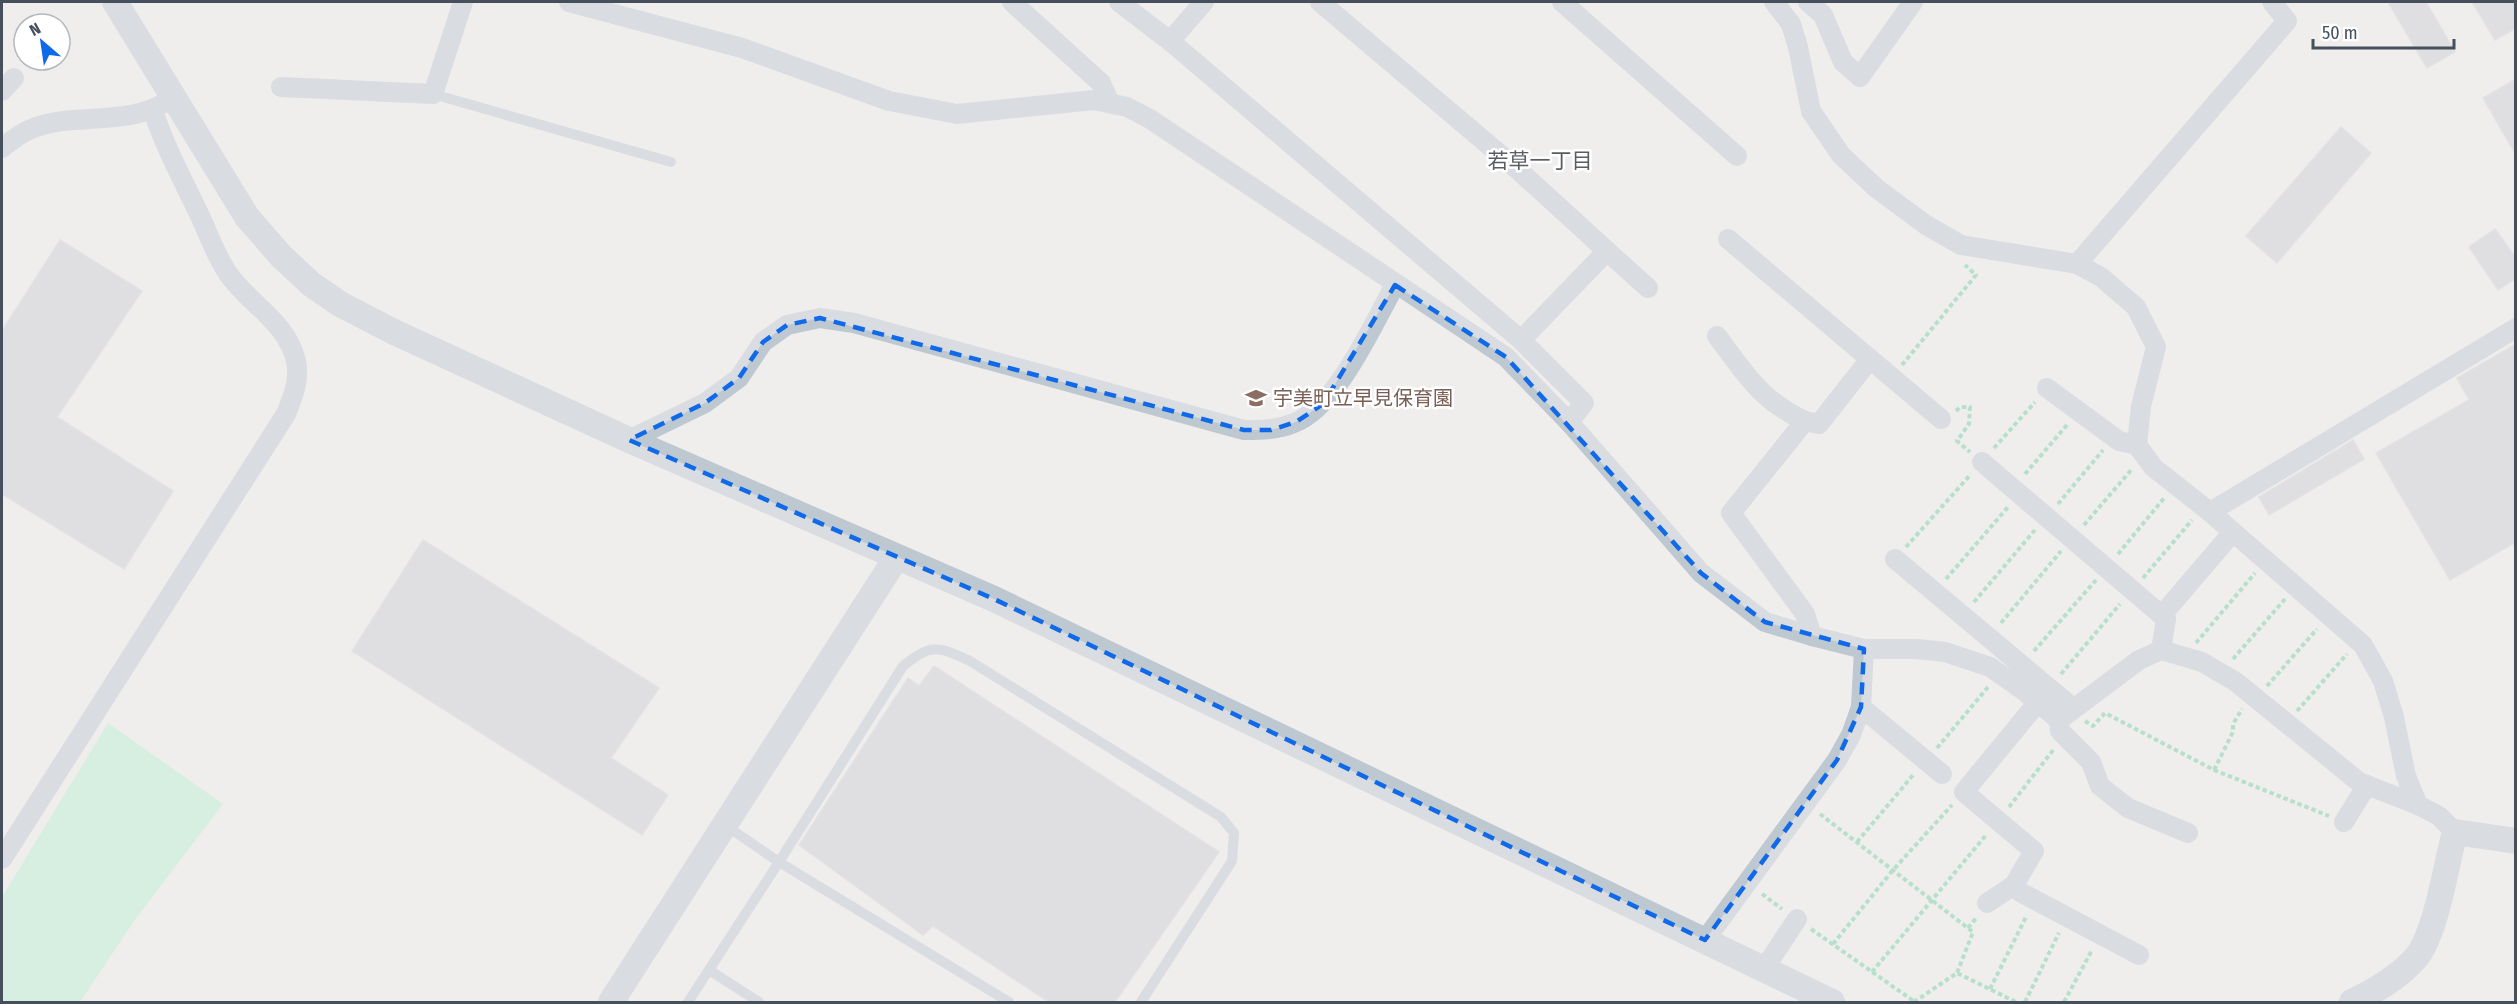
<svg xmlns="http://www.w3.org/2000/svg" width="2517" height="1004" font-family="'Fira Sans Condensed','Noto Sans JP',sans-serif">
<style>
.green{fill:#b9f1d0}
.building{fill:#caccd3;stroke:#d1d3da;stroke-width:1.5}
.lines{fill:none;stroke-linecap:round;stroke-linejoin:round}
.path{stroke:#6fd1a3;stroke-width:4;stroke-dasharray:4.5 3;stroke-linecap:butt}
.service{stroke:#bdc8d1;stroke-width:10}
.minor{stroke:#bdc8d1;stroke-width:20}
.tertiary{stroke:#bdc8d1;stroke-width:26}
.marked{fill:none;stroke:#0f69e8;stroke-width:4.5;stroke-dasharray:12 8;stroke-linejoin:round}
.labels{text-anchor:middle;stroke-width:5;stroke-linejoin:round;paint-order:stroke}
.education-label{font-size:20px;fill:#785e54;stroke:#fff;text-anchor:start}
.neighbourhood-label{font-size:21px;fill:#5a5e63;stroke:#fff}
</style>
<rect width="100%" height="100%" fill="#f0eded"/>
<path class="green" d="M108 723 223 804 134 921 80 1002H2V897Z"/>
<g class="building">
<path d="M2388 2H2426L2455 52 2427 68Z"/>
<path d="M2472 2H2516V28L2495 40Z"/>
<path d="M2516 79V155L2483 98Z"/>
<path d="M2341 127 2371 153 2277 263 2246 236Z"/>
<path d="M2495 229 2516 258V278L2498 290 2469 247Z"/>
<path d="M60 240 142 291 57 417 173 491 124 569 2 494V331Z"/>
<path d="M2516 344V542L2450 580 2376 453 2469 400 2457 378Z"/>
<path d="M2353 440 2364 459 2269 515 2259 497Z"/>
<path d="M423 540 659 688 611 758 668 795 642 835 352 651Z"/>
<path d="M934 666 1219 852 1115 1002H1049L933 926 923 935 799 845 908 678 919 686Z"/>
</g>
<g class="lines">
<g class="path">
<path d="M1902 365 1976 275 1965 265"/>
<path d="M1956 411 1960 407H1970L1969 424 1957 441 1970 452"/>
<path d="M1994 448 2035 402"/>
<path d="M2025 474 2067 425"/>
<path d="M2058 504 2103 450"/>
<path d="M2084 525 2132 469"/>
<path d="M1906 547 1971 474"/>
<path d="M2118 554 2165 497"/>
<path d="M2143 578 2192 520"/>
<path d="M1946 579 2008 507"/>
<path d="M1974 602 2035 530"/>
<path d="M2001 623 2061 551"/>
<path d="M2196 643 2255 573"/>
<path d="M2034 651 2096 580"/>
<path d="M2233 659 2285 599"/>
<path d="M2061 674 2120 604"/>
<path d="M2267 686 2317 629"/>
<path d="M2297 711 2347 654"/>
<path d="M2085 721 2093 726 2105 713 2214 770 2329 816"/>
<path d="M1937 748 1988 687"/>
<path d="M2214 770 2233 732V724L2242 709"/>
<path d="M2009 807 2054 749"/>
<path d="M1820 814 1973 932 1957 973"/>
<path d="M1857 842 1914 774"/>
<path d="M1762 894 1782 909"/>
<path d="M1968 928 1977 917"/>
<path d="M1811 929 1915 1002"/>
<path d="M1833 944 1893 870 1952 805"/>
<path d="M1872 972 1987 834"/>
<path d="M1990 989 2027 915"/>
<path d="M1914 1002 1957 973 2016 1002"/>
<path d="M2025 1002 2059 933"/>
<path d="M2064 1002 2092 950"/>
</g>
<g class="service">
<path d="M433 94 671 162"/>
<path d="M709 970 759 1002"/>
<path d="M688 1002 779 862 725 825"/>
<path d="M1009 1002 779 862 903 666C932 643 937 646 970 661L1221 817 1234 833 1232 861 1141 1002"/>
</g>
<g class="minor">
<path d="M569 2 742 48 889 101 957 114 1094 100 1127 107 1150 119 1506 357 1569 422 1701 573 1765 622 1812 636 1864 649H1917L1945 652 1990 667 2023 690 2059 720 2139 660 2161 650 2202 662 2236 682 2359 782 2418 805"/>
<path d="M1012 2 1101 83 1109 101"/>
<path d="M1119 2 1170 41 1521 340"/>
<path d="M1320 2 1516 168 1607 251 1521 340 1584 403 1569 422"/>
<path d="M1562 2 1737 156"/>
<path d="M1774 2 1791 24 1798 47 1811 111 1841 155 1876 188 1926 225 1961 245 2077 264 2101 277 2136 307 2156 347 2141 406 2137 445 2153 467 2210 512 2363 645 2383 681 2394 717 2406 776 2418 805 2439 816 2455 832"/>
<path d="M1808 2 1823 15 1843 62 1860 77 1913 2"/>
<path d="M1170 41 1204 2"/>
<path d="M281 87 433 94 463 2"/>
<path d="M2 91 14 78"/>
<path d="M2 148C10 142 19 134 29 130 71 111 124 127 164 103"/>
<path d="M1728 239 1941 419"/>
<path d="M1607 251 1648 288"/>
<path d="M2077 264 2287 21 2272 2"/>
<path d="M1717 336C1745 373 1760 400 1805 421"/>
<path d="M2047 388 2119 441 2137 445"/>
<path d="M629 440 705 403 739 378 763 342 787 325 820 318 854 323 1244 430C1262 430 1277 430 1294 423 1337 407 1373 324 1395 285"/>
<path d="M1982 462 2166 619 2161 650"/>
<path d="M2210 512 2516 328"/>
<path d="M1895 559 2073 708"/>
<path d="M2162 615 2233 532"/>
<path d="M1812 636 1805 614 1731 513 1805 421 1819 424 1870 359"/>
<path d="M2038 702 1964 792 2034 851 2014 885 2020 892 2139 955"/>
<path d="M1861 707 1942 774"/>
<path d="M2059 720 2060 731 2091 762 2100 786 2128 808 2188 833"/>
<path d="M2344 822 2367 785"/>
<path d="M2 859 286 414C293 396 300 381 296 361 287 321 247 303 227 272 216 255 209 236 201 218 184 182 165 148 153 110"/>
<path d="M1987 903 2014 885"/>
<path d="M1705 940 1837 760 1851 735 1861 707 1864 649"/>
<path d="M1764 969 1797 919"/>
</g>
<g class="tertiary">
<path d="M115 2 247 217 281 256 311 284 340 304 394 332 629 440 994 599 1832 1002"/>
<path d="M611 1002 896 558"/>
<path d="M2352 1002C2375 991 2396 979 2414 960 2436 937 2446 864 2455 832L2516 841"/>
</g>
</g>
<path d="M0 0H2517V1004H0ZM1395 285 1506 357 1701 573 1737 601 1765 622 1864 649 1861 707 1837 760 1705 940 994 599 629 440 705 403 739 378 763 342 787 325 820 318 1244 430H1271L1296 422 1323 404Z" fill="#f0eded" fill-opacity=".55" fill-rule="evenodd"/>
<path class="marked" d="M1395 285 1506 357 1701 573 1737 601 1765 622 1864 649 1861 707 1837 760 1705 940 994 599 629 440 705 403 739 378 763 342 787 325 820 318 1244 430H1271L1296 422 1323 404Z"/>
<defs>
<symbol id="school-bare" viewBox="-9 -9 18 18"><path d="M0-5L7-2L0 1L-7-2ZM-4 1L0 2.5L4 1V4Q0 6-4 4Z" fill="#8d6e63" stroke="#fff" stroke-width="2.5" paint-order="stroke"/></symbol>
</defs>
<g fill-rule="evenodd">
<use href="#school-bare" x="1241" y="383" width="30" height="30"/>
</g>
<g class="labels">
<g class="education-label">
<text x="1273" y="405">宇美町立早見保育園</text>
</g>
<g class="neighbourhood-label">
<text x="1540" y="168">若草一丁目</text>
</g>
</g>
<rect width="2517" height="1004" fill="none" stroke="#45505c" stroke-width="6"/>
<g transform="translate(42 42) rotate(331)"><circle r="28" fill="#ffffff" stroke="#b5b9be" stroke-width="1.5"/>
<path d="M0-4.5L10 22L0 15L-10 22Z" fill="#0f69e8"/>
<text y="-9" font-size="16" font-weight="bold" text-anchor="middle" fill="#45505c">N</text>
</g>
<path d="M2313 39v9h141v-9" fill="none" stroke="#45505c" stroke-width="3"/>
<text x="2322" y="39" font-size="18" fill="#45505c" stroke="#ffffff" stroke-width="4.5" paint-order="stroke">50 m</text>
</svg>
